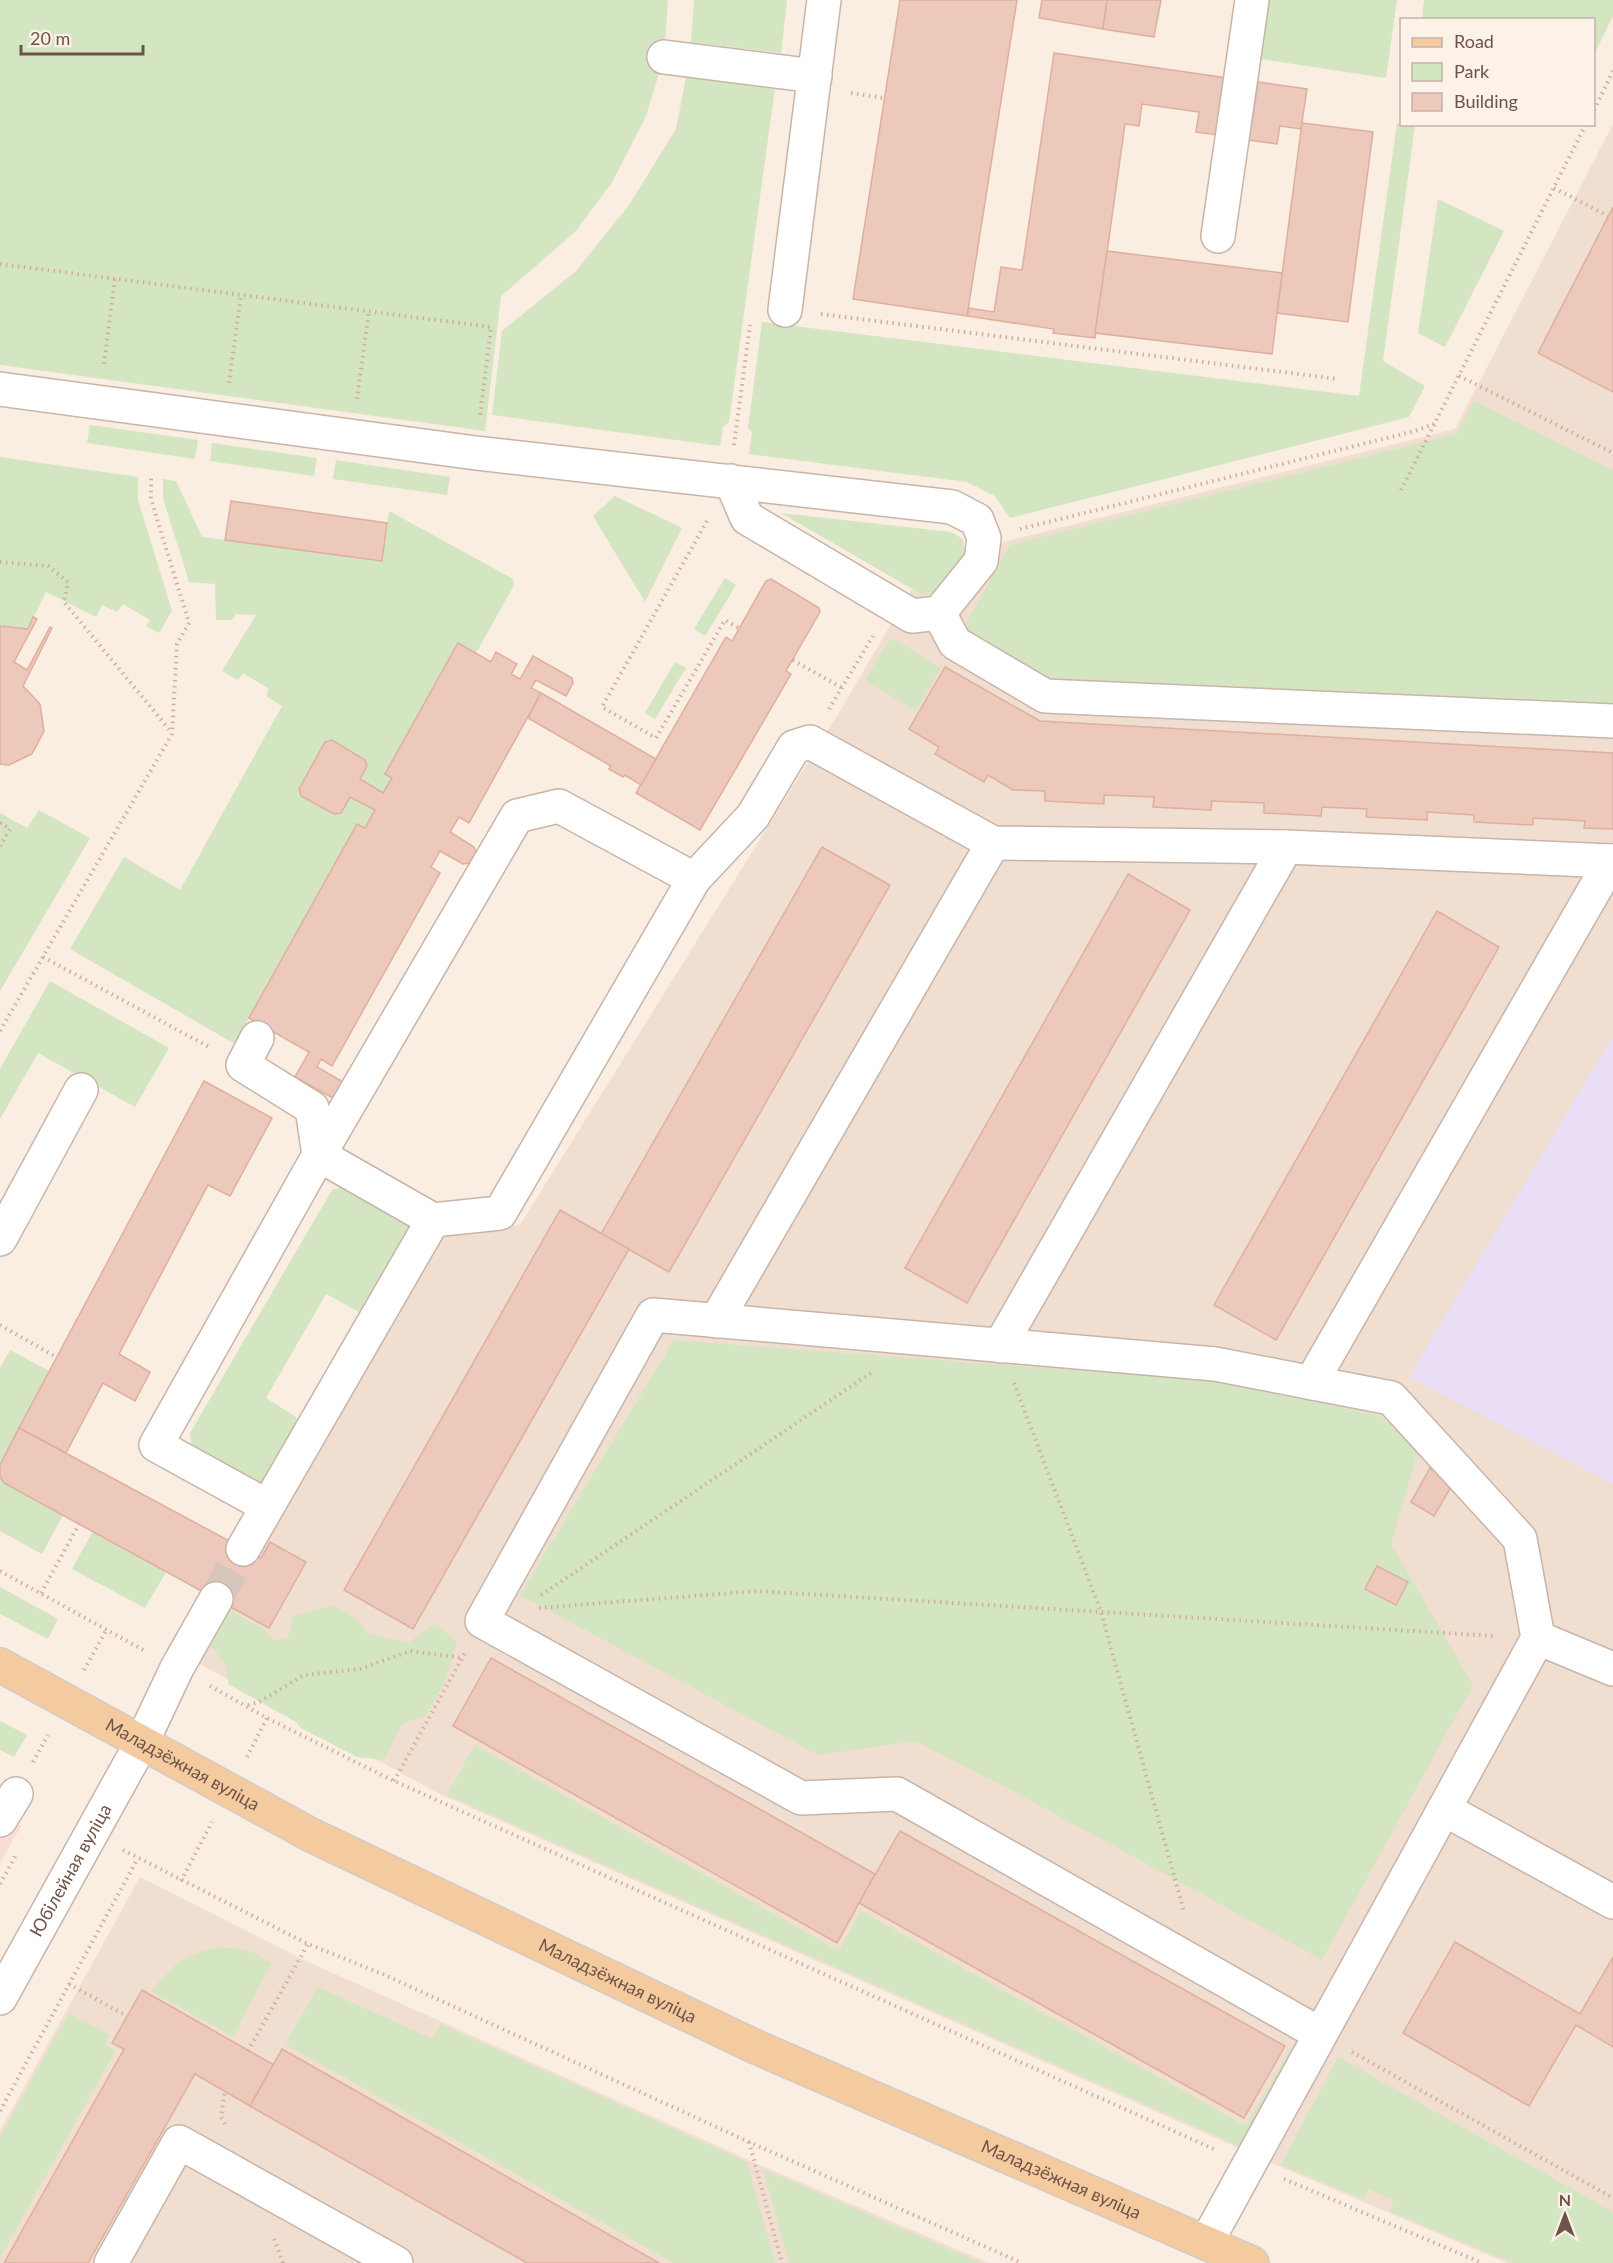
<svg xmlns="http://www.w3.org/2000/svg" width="1613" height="2263" font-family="Lato,sans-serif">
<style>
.residential{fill:#f0ded0}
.commercial{fill:#f9dcd6}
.education{fill:#eadef6}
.green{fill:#d4e5c1}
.building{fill:#edc9bb;stroke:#deaf9d;stroke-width:1.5}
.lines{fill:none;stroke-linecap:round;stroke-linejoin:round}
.minor-tunnel{stroke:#d7c6bb;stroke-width:33;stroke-dasharray:33 16;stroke-linecap:butt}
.minor-casing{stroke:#c9b4a9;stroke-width:36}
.major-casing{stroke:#d4cbc9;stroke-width:36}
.path{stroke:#d1ad9f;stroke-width:4;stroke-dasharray:1.5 4.5;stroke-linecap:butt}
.minor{stroke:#fff;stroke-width:33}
.major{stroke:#f3cb9e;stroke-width:33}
.labels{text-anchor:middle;stroke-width:4.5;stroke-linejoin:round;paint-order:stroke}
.street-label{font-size:18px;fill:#6e534a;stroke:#fdf2e7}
</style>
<rect width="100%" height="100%" fill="#faede1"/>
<g class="residential">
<path d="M1613 124V2263H1507L1279 2166 440 1794 198 1663 439 1236 520 1225 840 711 928 561 1455 429Z"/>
<path d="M140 1877 306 1961 760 2165 989 2263H0V2131Z"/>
</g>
<path class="commercial" d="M0 1814 21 1826 0 1863Z"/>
<path class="education" d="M1613 1036V1484L1409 1377Z"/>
<g class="green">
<path d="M0 0H668L664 57 646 116 613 181 575 232 501 296 485 431 0 365Z"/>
<path d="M694 0H787L781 53 691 42Z"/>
<path d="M1269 0H1397L1386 78 1260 59Z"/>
<path d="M1424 0H1613V16L1594 55V20L1422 19Z"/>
<path d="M686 77 775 88 729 422 723 427 720 446 492 415 502 331 576 271 629 205 676 129Z"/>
<path d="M1397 123 1415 125 1383 361 1425 386 1409 417 1010 518 995 496 967 482 749 454 752 432 748 428 762 322 1359 396Z"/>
<path d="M1438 199 1504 231 1445 347 1418 333Z"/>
<path d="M1474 401 1613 470V704L1050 678 963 628 1010 545 1457 434Z"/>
<path d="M90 425 198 440 195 459 87 443Z"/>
<path d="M212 443 317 458 314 476 210 461Z"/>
<path d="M0 457 138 477V500L172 611 159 633 146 626 150 620 123 604 117 612 102 605 96 617 46 592 28 629 0 626Z"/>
<path d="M336 460 450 477 447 495 333 479Z"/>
<path d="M163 479 176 481 202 537 382 561 389 511 513 579 514 585 476 653 458 644 385 773 392 778 383 793 360 779 367 766 365 760 332 740 325 742 300 789 301 796 334 814 341 813 350 797 375 810 365 828 357 824 235 1044 70 949 124 857 180 890 282 706 266 696 269 689 243 673 238 680 222 671 256 615 236 614 232 620H216L215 584 189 582 163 498Z"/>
<path d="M615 496 682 528 645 602 593 516Z"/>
<path d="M781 513 951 532 963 539 965 551C954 572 949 594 921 594Z"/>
<path d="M725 578 736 585 705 636 694 629Z"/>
<path d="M894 639 941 668 916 711 865 680 889 641Z"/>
<path d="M675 662 686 668 655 719 645 713Z"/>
<path d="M39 810 90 838 0 991V813L27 828Z"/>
<path d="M50 981 169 1048 135 1107 38 1053 0 1119V1069Z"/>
<path d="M351 1184 417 1220 370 1311 359 1312 326 1294 266 1398 296 1417 300 1430 269 1481 256 1483 192 1448 190 1433 332 1190Z"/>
<path d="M674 1340 1218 1381 1380 1416 1418 1451 1391 1544 1473 1685 1322 1960 1017 1793 915 1741 818 1755 520 1595Z"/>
<path d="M10 1350 49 1371 0 1465V1368Z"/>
<path d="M0 1477 4 1483 63 1515 42 1554 0 1531Z"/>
<path d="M93 1531 166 1572 145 1608 72 1569Z"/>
<path d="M0 1587 58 1619 48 1639 0 1614Z"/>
<path d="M334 1605 359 1621 366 1633 408 1643 435 1623 457 1642 444 1684 425 1716 402 1724 384 1760 357 1757 301 1728 296 1722 228 1684 227 1666 211 1646 230 1610 264 1629 274 1640 288 1639 293 1616Z"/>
<path d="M0 1721 27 1735 14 1757 0 1750Z"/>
<path d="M475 1745 839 1951 861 1911 1246 2126 1290 2049 1297 2053 1246 2149 447 1795Z"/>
<path d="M222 1947 248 1950 271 1963 233 2037 151 1991C175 1963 185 1954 222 1947Z"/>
<path d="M318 1987 433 2039 440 2024 747 2162 775 2263H674L285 2044Z"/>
<path d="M69 2013 110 2035 105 2045 115 2051 0 2258V2137Z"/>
<path d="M1338 2057 1613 2212V2263H1513L1389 2211 1394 2200 1368 2189 1363 2199 1281 2165Z"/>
<path d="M763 2169 981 2263H789Z"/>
</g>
<g class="building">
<path d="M900 0H1017L967 316 853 299Z"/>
<path d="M1042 0H1107L1103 29 1039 18Z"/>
<path d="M1107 0H1161L1154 37 1103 29Z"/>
<path d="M1054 53 1227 78 1219 135 1196 132 1199 112 1142 104 1139 126 1125 124 1095 338 1053 333 1054 329 967 316 969 308 994 312 1001 267 1022 270Z"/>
<path d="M1258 82 1307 89 1301 129 1280 126 1277 144 1249 140Z"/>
<path d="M1302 123 1373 132 1348 322 1277 313Z"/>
<path d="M1613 207V392L1538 353Z"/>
<path d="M1107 251 1282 273 1272 354 1095 333Z"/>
<path d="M231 501 387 523 382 561 225 540Z"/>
<path d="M771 579 819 608 820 612 786 671 791 674 700 830 636 793 726 637 732 641 766 581Z"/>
<path d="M33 617 37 619 14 662 27 670 50 627 52 628 23 686 40 704 44 731 32 754 9 765 0 764V626L28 629Z"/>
<path d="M458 643 491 662 496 652 517 664 511 674 520 679 533 656 572 678 573 683 566 696 536 680 531 688 541 693 469 823 459 817 450 832 474 847 476 853 469 863 463 864 440 851 431 867 440 873 332 1066 321 1059 317 1067 345 1083 338 1095 331 1097 295 1077 309 1052 249 1018 357 824 365 828 375 810 350 797 341 813 334 814 301 796 299 789 325 742 332 740 365 760 367 766 360 779 383 793 392 778 385 774Z"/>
<path d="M945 667 1040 721 1613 753V829L1584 828 1585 821 1533 818V825L1474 822V815L1427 812V820L1366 817 1367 809 1322 807 1321 816 1264 813V803L1212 801 1211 810 1153 807 1154 797 1104 795V804L1045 801V791L1013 790 988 775 984 782 935 754 939 747 909 729Z"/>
<path d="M541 693 656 759 641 785 625 775 623 777 609 769 611 766 528 718Z"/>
<path d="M822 847 890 885 669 1272 601 1234Z"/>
<path d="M1128 874 1190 910 967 1303 905 1268Z"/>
<path d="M1437 911 1499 947 1276 1340 1214 1305Z"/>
<path d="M204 1081 272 1118 230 1196 208 1185 119 1354 150 1372 135 1401 103 1383 66 1453 19 1428Z"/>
<path d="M560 1210 629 1249 413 1629 344 1590Z"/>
<path d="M19 1428 261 1558 270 1542 306 1562 269 1628 4 1483 0 1477V1465Z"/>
<path d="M1430 1468 1454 1482 1434 1516 1411 1502Z"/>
<path d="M1377 1566 1408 1582 1396 1605 1365 1589Z"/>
<path d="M491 1658 875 1874 837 1943 453 1726Z"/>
<path d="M900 1831 1285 2046 1244 2118 859 1903Z"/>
<path d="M1455 1942 1580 2014 1613 1957V2047L1576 2025 1529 2106 1403 2033Z"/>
<path d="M142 1990 274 2065 250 2106 195 2074 88 2263H4L124 2049 112 2043Z"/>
<path d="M282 2049 659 2263H527L250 2106Z"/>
</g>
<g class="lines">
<path class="minor-tunnel" d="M216 1599 243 1549"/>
<defs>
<g id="minor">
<path d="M664 57 815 76"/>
<path d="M1218 236 1252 0"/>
<path d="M785 310 824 0"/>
<path d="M0 389 476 453 952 507 977 520 984 538 981 561 939 613 912 616 747 518 731 481"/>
<path d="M939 613 955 643 1045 696 1613 721"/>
<path d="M257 1038 243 1065 312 1108 319 1155 433 1220"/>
<path d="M0 1239 81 1090"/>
<path d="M716 1321 993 843"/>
<path d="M1000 1346 1286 847"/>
<path d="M1311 1383 1611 861"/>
<path d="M267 1506 156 1445 319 1155 517 816 559 806 694 879"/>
<path d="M243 1549 433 1220 500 1213 694 879 753 816 794 747 810 742 993 843 1286 847 1613 861"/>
<path d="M1538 1638 1613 1669"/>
<path d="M1444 1809 1613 1902"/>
<path d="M0 1820 16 1794"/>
<path id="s1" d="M0 1998 141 1744 177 1668 216 1599"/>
<path d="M1206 2243 1538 1638 1520 1539 1391 1398 1215 1364 653 1315 482 1621 801 1798 897 1794 1320 2034"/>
<path d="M111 2263 179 2142 396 2263"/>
</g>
<g id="major">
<path id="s2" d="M0 1665 311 1835 756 2047 1252 2263"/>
</g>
</defs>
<use href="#minor" class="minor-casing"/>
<use href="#major" class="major-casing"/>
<g class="path">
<path d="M851 93 884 98"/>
<path d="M1594 110 1613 71"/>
<path d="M1554 188 1608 216"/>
<path d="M0 264 491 327 480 416"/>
<path d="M821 314 1338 379"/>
<path d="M104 364 115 279"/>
<path d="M1459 376 1613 453"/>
<path d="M229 383 241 295"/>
<path d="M357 399 369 311"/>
<path d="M734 445 750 325"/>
<path d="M1401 490 1586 124"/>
<path d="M707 521 602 707 656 738 725 620 739 628"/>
<path d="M1020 529 1415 431 1434 424"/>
<path d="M0 562 48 566 68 582 64 602 172 733"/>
<path d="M793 660 842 688"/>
<path d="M829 709 873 636"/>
<path d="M0 823 10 829 0 846"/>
<path d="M43 957 211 1048"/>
<path d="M0 1031 172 734 177 644 189 623 151 499V478"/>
<path d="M0 1325 56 1357"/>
<path d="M1014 1383 1101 1612 1184 1912"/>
<path d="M0 1571 145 1651"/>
<path d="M41 1593 79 1524"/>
<path d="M541 1595 871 1373"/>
<path d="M539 1608 757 1591 1495 1636"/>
<path d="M84 1670 107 1629"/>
<path d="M210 1686 267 1718 394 1781 1216 2150"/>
<path d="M248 1705 259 1702 304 1675 360 1669 410 1651 463 1658"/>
<path d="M247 1757 267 1718"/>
<path d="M33 1762 48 1735"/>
<path d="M394 1781 465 1653"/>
<path d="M123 1850 308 1944 385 1975 749 2142 1022 2263"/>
<path d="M181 1881 212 1822"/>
<path d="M0 1884 16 1855"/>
<path d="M69 1984 127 2016"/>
<path d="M248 2051 308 1944"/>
<path d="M1352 2052 1613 2198"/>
<path d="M0 2111 138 1858"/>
<path d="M225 2124 221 2117 225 2092"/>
<path d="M749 2142 782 2263"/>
<path d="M1284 2179 1482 2263"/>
<path d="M274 2239 283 2263"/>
</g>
<use href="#minor" class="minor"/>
<use href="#major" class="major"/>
</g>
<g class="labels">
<g class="street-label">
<text dy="6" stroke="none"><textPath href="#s2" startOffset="208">Маладзёжная вуліца</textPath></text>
<text dy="6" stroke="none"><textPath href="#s1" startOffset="146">Юбілейная вуліца</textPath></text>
<text dy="6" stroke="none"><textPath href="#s2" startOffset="694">Маладзёжная вуліца</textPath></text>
<text dy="6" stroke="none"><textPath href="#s2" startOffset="1180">Маладзёжная вуліца</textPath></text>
</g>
</g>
<rect x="1400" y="18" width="195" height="108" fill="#fdf2e7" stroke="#c4b2a8" stroke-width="1.5"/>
<rect x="1412" y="38" width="30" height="9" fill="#f3cb9e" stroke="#c4b2a8" stroke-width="1.5"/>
<text x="1454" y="48" font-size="18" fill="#6e534a">Road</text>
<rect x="1412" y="63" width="30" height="18" fill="#d4e5c1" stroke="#c4b2a8" stroke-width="1.5"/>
<text x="1454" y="78" font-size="18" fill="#6e534a">Park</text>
<rect x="1412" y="93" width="30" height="18" fill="#edc9bb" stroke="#c4b2a8" stroke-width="1.5"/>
<text x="1454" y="108" font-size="18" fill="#6e534a">Building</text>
<g transform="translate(1565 2215)" stroke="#fdf2e7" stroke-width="4.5" paint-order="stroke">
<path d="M0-4.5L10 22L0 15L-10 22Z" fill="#6e534a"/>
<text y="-9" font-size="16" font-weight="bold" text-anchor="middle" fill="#6e534a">N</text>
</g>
<path d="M21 45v9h122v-9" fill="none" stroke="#6e534a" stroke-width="3"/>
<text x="30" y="45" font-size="18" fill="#6e534a" stroke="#fdf2e7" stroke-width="4.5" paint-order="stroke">20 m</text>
</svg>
